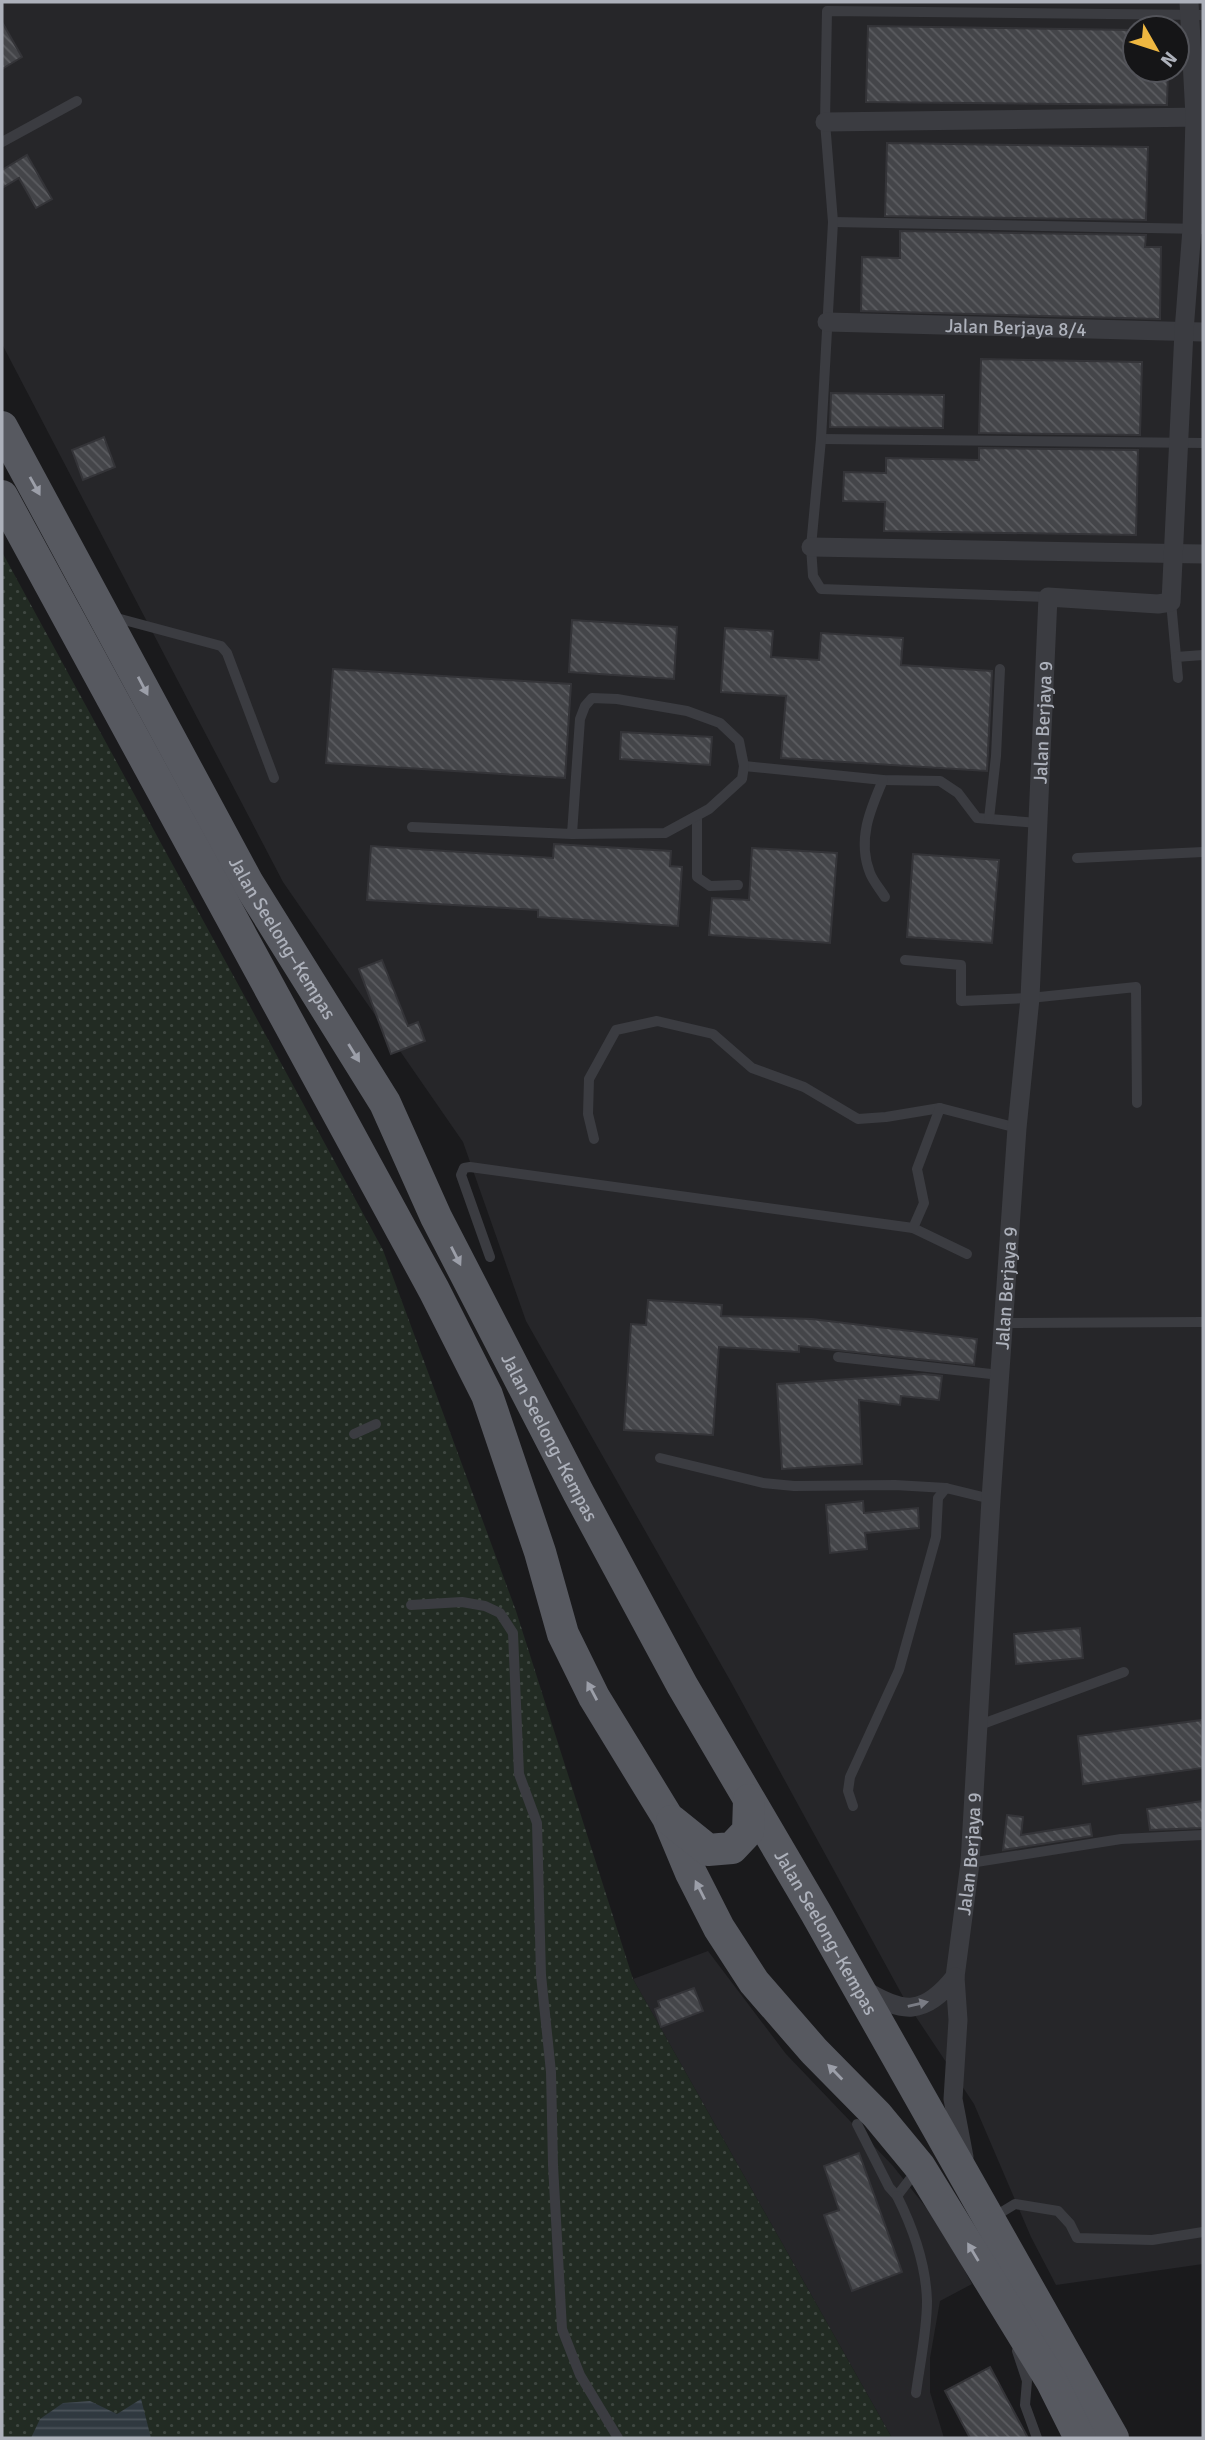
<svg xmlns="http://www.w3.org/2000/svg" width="1205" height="2440" font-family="Signika,sans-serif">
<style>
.built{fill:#262629;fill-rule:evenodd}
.grass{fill:url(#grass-dots)}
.water{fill:url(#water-rules)}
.building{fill:url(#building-back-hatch);stroke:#343438;stroke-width:2}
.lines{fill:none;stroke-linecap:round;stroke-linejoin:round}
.service{stroke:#3b3c41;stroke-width:10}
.minor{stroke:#3b3c41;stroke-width:19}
.primary{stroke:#575960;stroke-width:32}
.oneway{fill:#9c9fa9}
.oneway2{fill:#7a7c84}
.labels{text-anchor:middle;stroke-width:6;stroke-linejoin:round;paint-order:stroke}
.street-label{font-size:19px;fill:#adb1bb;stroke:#151517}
</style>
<defs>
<pattern id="grass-dots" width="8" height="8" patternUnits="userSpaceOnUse" patternTransform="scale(1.75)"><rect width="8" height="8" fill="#222b23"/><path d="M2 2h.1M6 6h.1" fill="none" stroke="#3f4741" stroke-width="1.8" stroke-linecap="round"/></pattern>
<pattern id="water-rules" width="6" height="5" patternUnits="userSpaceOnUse" patternTransform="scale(1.75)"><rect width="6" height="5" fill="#303940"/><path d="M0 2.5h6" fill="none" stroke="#4b535a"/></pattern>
<pattern id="building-back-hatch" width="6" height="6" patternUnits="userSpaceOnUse" patternTransform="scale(1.75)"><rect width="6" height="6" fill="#444549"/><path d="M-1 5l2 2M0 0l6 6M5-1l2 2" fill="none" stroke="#5c5d61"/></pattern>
</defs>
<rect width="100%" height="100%" fill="#1a1a1c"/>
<g class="built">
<path d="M2 2H1203V2264L1056 2285 1031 2237 974 2104 906 2002 731 1682 526 1321 463 1142 283 882 2 344ZM1135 28H1177V70H1135Z"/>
<path d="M708 1951 786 2054 893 2166 940 2225 972 2284 940 2301 930 2358V2392L944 2438H892L633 1979Z"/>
</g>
<path class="grass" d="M2 552 383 1250 516 1611 633 1979 892 2438H2Z"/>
<path class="water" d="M141 2399 151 2438H31L40 2419 63 2403 90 2401 117 2414Z"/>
<g class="building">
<path d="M2 22 22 57 2 69Z"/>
<path d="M868 26 1135 30V70H1168L1167 105 866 102Z"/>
<path d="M887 143 1148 147 1146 220 885 216Z"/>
<path d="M27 155 52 199 36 208 19 178 2 188V170Z"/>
<path d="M900 231 1146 235 1145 247H1161L1160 319 861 311 862 257 900 258Z"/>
<path d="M981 359 1142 362 1140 435 979 433Z"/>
<path d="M831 393 944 395 943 428 830 427Z"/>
<path d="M104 437 115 467 83 480 72 450Z"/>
<path d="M979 448 1138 450 1136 535 884 531 885 502 843 501 844 472 886 473V458L979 460Z"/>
<path d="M572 620 677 627 674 679 569 672Z"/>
<path d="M725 628 773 631 771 657 819 660 821 633 903 638 901 665 992 671 987 771 781 758 786 696 721 692Z"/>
<path d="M333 669 571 684 565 778 326 763Z"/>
<path d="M621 732 712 737 710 765 620 759Z"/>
<path d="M554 844 671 851 670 866 682 867 678 926 538 917V910L367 900 371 846 553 858Z"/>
<path d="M752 848 837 853 830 943 709 935 712 898 749 900Z"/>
<path d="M913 854 999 860 992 943 907 937Z"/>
<path d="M382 960 408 1026 418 1022 425 1041 391 1054 359 969Z"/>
<path d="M648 1300 722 1305 721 1316 812 1319 977 1339 974 1365 799 1346V1352L719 1347 713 1435 624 1430 631 1324 646 1325Z"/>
<path d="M924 1374 942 1376 939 1400 901 1396 900 1405 859 1400 862 1464 782 1469 777 1384Z"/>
<path d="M863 1501 864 1513 918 1508 919 1528 865 1533 867 1549 830 1553 826 1505Z"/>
<path d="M1080 1628 1083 1658 1016 1664 1014 1634Z"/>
<path d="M1202 1720 1203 1768 1083 1784 1078 1736Z"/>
<path d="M1203 1801V1828L1150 1830 1147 1809Z"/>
<path d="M1007 1815 1023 1817 1021 1835 1090 1824 1092 1836 1003 1850Z"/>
<path d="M694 1988 703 2011 661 2027 655 2009 660 2007 658 2001Z"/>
<path d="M859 2153 902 2272 852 2291 824 2215 839 2210 824 2166Z"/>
<path d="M990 2367 1028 2438H970L945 2391Z"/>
</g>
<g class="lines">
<g class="service">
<path d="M2 142 77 101"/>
<path d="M833 222 1203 229"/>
<path d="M821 439 1203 443"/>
<path d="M1048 597 821 589 813 576 811 547 821 439 833 222 825 122 827 11 1203 15"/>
<path d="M1171 602 1178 678"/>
<path d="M113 617 221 646 227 653 274 778"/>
<path d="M1176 657 1203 655"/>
<path d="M744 766 883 780 940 781 958 793 977 818 1038 823"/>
<path d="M883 780C870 810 857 840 870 873 873 881 880 889 885 897"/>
<path d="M697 816V877L710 886 738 885"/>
<path d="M989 819 996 756 1000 669"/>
<path d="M412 827 572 834 665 833 709 809 742 779 744 766 739 741 720 723 687 711 617 699 592 698 585 706 580 719 572 834"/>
<path d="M1077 858 1203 852"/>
<path d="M905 960 961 965V1001L1030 998 1136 987 1137 1103"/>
<path d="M594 1139 588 1114 589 1079 616 1030 657 1021 713 1034 752 1068 804 1087 858 1119 886 1117 940 1108"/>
<path d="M913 1228 967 1254"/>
<path d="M490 1257 461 1175 464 1168 470 1167 913 1228 924 1203 917 1169 940 1108 1017 1128"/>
<path d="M1004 1323 1203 1322"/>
<path d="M838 1357 1000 1375"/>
<path d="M354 1434 376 1424"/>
<path d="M660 1458 763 1483 794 1486 895 1485 946 1488"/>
<path d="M411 1605 462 1602 485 1606 500 1613 513 1633 519 1774 537 1823 541 1975 551 2072 553 2165 562 2329 580 2375 618 2438"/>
<path d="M977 1726 1124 1672"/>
<path d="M853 1806 848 1791 850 1777 899 1670 936 1537 938 1498 946 1488 991 1499"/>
<path d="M970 1863 1121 1839 1203 1835"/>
<path d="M857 2124 889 2187 897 2196 917 2170"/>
<path d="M897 2196C913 2228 926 2264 927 2301 927 2331 920 2363 916 2393"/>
<path d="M992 2218 1015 2204 1058 2211 1070 2224 1077 2238 1152 2240 1203 2232"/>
<path d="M1017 2351 1027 2381 1025 2405 1037 2438"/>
</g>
<g class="minor">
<path d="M825 122 1203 117"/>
<path id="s1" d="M827 322 1203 332"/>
<path d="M811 547 1203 554"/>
<path id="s2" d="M955 1977 970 1863 991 1499 1017 1128 1030 998 1048 597 1158 604 1171 602 1184 331 1192 229 1195 117 1189 2"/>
<path d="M863 1989C903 2014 924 2016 955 1977L958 2020 953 2099 964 2157"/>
</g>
<g class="primary">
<path id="s3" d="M2 427 248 883 385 1103 436 1217 578 1492 682 1685 816 1913 1113 2438"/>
<path d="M2 496 434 1290 487 1395 540 1552 563 1634 594 1697 668 1818 691 1873 719 1928 754 1982 814 2051 877 2115 920 2167 1052 2382 1080 2438"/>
<path d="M672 1821 708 1850 732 1848 748 1831 749 1800"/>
</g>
</g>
<defs><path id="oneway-solid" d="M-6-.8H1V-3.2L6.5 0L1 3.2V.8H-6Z" transform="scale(1.75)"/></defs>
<g class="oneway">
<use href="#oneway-solid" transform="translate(35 486) rotate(61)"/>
<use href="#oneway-solid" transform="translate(143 686) rotate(62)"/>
<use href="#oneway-solid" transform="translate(354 1053) rotate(58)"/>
<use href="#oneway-solid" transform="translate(456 1256) rotate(63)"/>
<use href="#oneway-solid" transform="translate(592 1691) rotate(-118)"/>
<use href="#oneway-solid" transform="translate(700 1890) rotate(-117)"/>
<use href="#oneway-solid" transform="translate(835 2072) rotate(-134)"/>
<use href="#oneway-solid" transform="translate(973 2252) rotate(-121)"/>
</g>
<use class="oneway2" href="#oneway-solid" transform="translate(918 2004) rotate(-13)"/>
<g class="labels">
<g class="street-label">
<text dy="7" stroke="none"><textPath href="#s1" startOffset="189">Jalan Berjaya 8/4</textPath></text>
<text dy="7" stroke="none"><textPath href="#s2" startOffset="1258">Jalan Berjaya 9</textPath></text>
<text dy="7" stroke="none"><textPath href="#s3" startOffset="583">Jalan Seelong–Kempas</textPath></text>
<text dy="7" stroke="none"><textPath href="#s2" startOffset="691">Jalan Berjaya 9</textPath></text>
<text dy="7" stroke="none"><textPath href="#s3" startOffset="1150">Jalan Seelong–Kempas</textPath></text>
<text dy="7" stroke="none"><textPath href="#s2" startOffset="124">Jalan Berjaya 9</textPath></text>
<text dy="7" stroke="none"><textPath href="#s3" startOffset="1717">Jalan Seelong–Kempas</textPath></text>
</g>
</g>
<rect width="1205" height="2440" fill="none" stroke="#adb1bb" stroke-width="7"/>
<g transform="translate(1156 49) rotate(129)"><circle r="33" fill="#151517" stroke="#525359" stroke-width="2"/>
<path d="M0-5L12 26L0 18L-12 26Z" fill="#eeb741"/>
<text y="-10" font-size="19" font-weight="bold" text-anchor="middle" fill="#adb1bb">N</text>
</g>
</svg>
